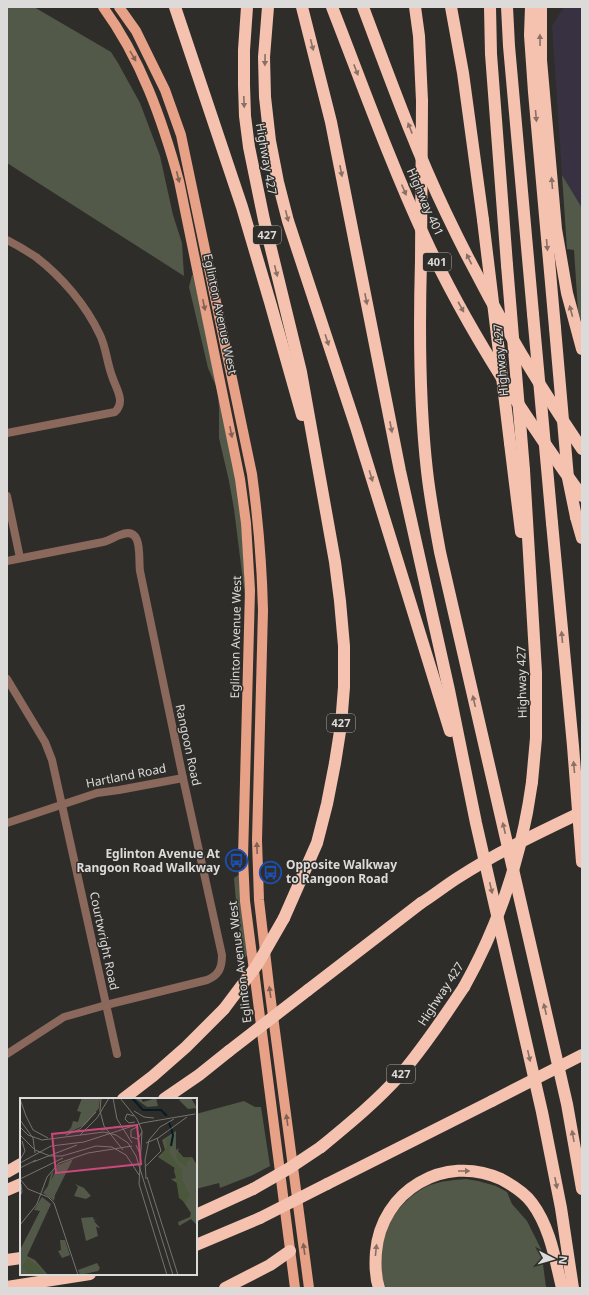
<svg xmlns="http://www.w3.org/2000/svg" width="589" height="1295" font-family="'Noto Sans',sans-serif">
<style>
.industrial{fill:#373142}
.green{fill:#525948}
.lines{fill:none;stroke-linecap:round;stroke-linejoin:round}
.street{stroke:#8a685b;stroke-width:8}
.primary{stroke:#e6a187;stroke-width:10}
.highway{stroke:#f4c2af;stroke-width:12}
.highway-bridge{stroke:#f4c2af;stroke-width:12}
.oneway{fill:#887066}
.oneway2{fill:#816154}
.labels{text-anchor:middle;stroke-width:3;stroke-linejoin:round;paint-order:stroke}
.shield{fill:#2f2d2a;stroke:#a9a7a4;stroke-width:1}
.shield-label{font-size:11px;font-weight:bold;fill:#dddbd9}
.street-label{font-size:12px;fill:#dddbd9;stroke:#2f2d2a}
.poi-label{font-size:12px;font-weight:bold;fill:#dddbd9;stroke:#2f2d2a;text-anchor:end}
.inset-river{fill:none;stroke:#021d26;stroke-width:2}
.inset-road{fill:none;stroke:#757370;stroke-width:1}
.view{fill:#c9497a;fill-opacity:0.15;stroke:#c9497a;stroke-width:2}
.inset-edge{fill:none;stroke:#dddbd9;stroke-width:2}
</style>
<rect width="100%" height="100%" fill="#2f2d2a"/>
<path class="industrial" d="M564 7H582V208L562 175 552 26Z"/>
<g class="green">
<path d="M7 7H34L111 52 118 63 140 103 160 156 173 215 182 243 184 276 7 163Z"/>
<path d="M562 175 582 208V323L578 311 574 250 567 249Z"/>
<path d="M192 275H193L232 457 241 515 246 605 234 509 229 481 219 438V408L218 395 216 386 208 368 194 308 189 287Z"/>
<path d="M240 874 242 912 247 955 245 958C239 931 236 905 234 878Z"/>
<path d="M244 1101 255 1107H261L270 1166 253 1175 220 1188 219 1183 196 1189V1114Z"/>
<path d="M466 1179 478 1181 496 1186 507 1192 512 1204 527 1221 541 1249 546 1287 548 1288H386C369 1250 392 1201 430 1185 442 1181 453 1180 466 1179Z"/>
</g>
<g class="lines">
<g class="street">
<path d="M7 240C17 245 27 251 36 257 62 277 86 305 100 335 106 347 107 363 112 376 116 389 126 401 115 412L7 433"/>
<path d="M7 496 20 558"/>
<path d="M7 561 103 542C109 541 114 537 120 535 144 525 138 558 140 571L183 778 222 955C222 968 219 975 207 980L106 1005 64 1017 7 1054"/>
<path d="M7 679 45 742 52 760 117 1054"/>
<path d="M7 823 97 793 119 790 183 778"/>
</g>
<g class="primary">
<path d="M103 7C141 59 162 119 179 181L240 479 246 523 250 590 243 858 245 901 295 1288"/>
<path d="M119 7 136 31 165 90 181 135 252 474C258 519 262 564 263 610L257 840 259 900 269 986 309 1288"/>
</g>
<g class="highway">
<path d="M175 7 242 207 270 302 302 415"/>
<path d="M247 7 244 50V85L245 116 249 147 264 220 301 372 335 562 340 601 344 646V687L341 725 335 763 327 804 317 843 284 918"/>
<path d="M268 7 264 57 265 97 270 141 278 182 288 221 356 427 450 731"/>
<path d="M302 7 331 122 400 471 449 690 476 823 542 1112 561 1208 573 1288"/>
<path d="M332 7C362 84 390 162 425 238 467 329 523 415 582 496"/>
<path d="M363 7C389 76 414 146 446 213 485 295 531 374 582 449"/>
<path d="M415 7 419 36 422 101"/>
<path d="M451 7 463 73 483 220"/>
<path d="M490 7 491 54 507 265"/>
<path d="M507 7 509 46 533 314"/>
<path d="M531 7 530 35 534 92 555 328"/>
<path d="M541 7V60L556 229 567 293 582 349"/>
<path d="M421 260C419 331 419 401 427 471 430 498 435 525 440 552L567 1104 582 1189"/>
<path d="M510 443 521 532"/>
<path d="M524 470 536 672V738L532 782"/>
<path d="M576 517 582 538"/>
<path d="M552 523 573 746 582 862"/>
<path d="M308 990 421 903"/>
<path d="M123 1099 153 1076 186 1047 224 1009"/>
<path d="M164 1099 199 1075 229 1051"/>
<path d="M321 1147C349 1124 377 1101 401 1074 424 1047 444 1017 464 987"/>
<path d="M7 1172 21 1164"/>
<path d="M327 1184 492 1101"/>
<path d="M7 1190 21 1184"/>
<path d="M196 1215 253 1189"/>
<path d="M196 1245 260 1218"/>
<path d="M7 1260 21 1258"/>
<path d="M7 1287 90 1274"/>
<path d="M225 1288 270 1265 290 1251"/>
<path d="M379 1288C375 1276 375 1264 376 1252 381 1191 444 1153 501 1179 512 1185 524 1192 532 1203 550 1227 555 1259 562 1288"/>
</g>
<g class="highway-bridge">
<path d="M483 220 510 443"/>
<path d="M421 260 422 101"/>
<path d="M507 265 524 470"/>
<path d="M533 314 552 523"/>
<path d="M555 328 568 478 576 517"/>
<path d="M421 903C434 895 446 885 459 877 498 852 540 832 582 812"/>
<path d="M464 987C500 923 522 855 532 782"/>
<path d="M224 1009 257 965 284 918"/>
<path d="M229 1051 308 990"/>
<path d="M492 1101 582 1055"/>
<path d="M253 1189 288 1169 321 1147"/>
<path d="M260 1218 327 1184"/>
</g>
</g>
<defs><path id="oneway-solid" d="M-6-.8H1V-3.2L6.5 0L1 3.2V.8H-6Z"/></defs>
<g class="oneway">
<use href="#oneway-solid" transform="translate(540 40) rotate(-91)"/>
<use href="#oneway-solid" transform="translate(312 45) rotate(76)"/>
<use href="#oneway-solid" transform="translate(265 60) rotate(91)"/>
<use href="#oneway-solid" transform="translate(356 70) rotate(69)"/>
<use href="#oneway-solid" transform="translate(244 102) rotate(88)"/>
<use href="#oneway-solid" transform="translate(536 116) rotate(85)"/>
<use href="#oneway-solid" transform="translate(410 128) rotate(-111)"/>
<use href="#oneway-solid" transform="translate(341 171) rotate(79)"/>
<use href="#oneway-solid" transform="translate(552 183) rotate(-95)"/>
<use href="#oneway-solid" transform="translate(404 190) rotate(67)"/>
<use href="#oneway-solid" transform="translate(287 216) rotate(76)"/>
<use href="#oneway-solid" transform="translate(547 245) rotate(85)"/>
<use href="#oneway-solid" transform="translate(469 259) rotate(-116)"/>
<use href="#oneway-solid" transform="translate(276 271) rotate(76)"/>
<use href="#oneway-solid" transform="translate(366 299) rotate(79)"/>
<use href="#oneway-solid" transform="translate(461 307) rotate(61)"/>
<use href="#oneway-solid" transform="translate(571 311) rotate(-105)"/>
<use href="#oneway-solid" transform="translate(327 340) rotate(72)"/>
<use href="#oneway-solid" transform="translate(391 427) rotate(79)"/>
<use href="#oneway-solid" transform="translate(371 476) rotate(73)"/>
<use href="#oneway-solid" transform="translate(562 637) rotate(-95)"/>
<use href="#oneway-solid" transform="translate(474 701) rotate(-103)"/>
<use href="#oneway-solid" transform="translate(574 767) rotate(-95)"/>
<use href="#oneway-solid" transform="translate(504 828) rotate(-103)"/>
<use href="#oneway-solid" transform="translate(491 888) rotate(77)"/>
<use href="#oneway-solid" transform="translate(545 1009) rotate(-103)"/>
<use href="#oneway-solid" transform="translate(529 1056) rotate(77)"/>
<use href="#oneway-solid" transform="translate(573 1136) rotate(-100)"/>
<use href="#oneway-solid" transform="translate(464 1171)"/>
<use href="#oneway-solid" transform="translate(556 1183) rotate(79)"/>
<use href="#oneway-solid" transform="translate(376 1250) rotate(-84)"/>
</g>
<g class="oneway2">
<use href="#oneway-solid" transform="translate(133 56) rotate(60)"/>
<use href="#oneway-solid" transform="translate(178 177) rotate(76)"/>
<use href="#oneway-solid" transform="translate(204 305) rotate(78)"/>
<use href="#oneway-solid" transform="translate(231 432) rotate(79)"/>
<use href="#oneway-solid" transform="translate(257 848) rotate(-92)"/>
<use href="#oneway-solid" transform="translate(270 992) rotate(-98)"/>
<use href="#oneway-solid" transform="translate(287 1120) rotate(-98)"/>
<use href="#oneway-solid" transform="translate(304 1249) rotate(-98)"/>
</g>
<defs>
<symbol id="bus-ring" viewBox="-11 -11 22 22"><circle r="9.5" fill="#2f2d2a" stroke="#1a4fb4" stroke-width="1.5"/><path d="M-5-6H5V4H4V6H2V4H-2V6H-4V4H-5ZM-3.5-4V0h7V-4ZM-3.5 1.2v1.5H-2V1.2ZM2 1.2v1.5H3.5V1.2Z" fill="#1a4fb4"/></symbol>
</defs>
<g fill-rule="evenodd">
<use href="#bus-ring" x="224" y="848" width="25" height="25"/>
<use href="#bus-ring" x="258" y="860" width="25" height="25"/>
</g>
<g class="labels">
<g class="shield">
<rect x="253" y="226" width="28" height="18" rx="3"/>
<rect x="423" y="253" width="28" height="18" rx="3"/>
<rect x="327" y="714" width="28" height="18" rx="3"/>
<rect x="387" y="1065" width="28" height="18" rx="3"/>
</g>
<g class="shield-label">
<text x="267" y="239">427</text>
<text x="437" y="266">401</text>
<text x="341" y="727">427</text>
<text x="401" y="1078">427</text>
</g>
<g class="street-label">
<text transform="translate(266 159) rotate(80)" y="4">Highway 427</text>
<text transform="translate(425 202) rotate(66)" y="4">Highway 401</text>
<text transform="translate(220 314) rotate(78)" y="4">Eglinton Avenue West</text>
<text transform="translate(501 360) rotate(-95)" y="4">Highway 427</text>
<text transform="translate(236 637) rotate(-89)" y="4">Eglinton Avenue West</text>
<text transform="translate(522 682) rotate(-91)" y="4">Highway 427</text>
<text transform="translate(188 745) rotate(78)" y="4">Rangoon Road</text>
<text transform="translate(126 776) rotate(-11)" y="4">Hartland Road</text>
<text transform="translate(104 941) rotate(78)" y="4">Courtwright Road</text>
<text transform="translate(240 962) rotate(-97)" y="4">Eglinton Avenue West</text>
<text transform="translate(441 994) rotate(-57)" y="4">Highway 427</text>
</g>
<g class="poi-label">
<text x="220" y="858">Eglinton Avenue At<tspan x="220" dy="14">Rangoon Road Walkway</tspan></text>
<text x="286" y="869" text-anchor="start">Opposite Walkway<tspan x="286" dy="14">to Rangoon Road</tspan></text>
</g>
</g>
<g transform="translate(20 1098)">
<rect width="177" height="177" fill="#2f2d2a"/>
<path d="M62 0H80L79 10 65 27 43 37 51 30 53 23 58 24 61 14 57 13ZM121 0 123 4 136 0 138 8 127 9 116 1ZM162 0H171L177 10 168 11 159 2ZM156 33V52L159 50 158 53 164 60 172 59 177 67V127L171 121 159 128 158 124 170 119 171 115 161 100 157 85 151 81 157 80 154 74 155 70 138 59 145 52 142 42ZM53 61 35 97 34 103 23 95 28 88 31 76 34 72 31 83 38 67ZM55 86 64 90 71 98 66 101 54 98 58 89ZM22 99 31 106 7 158 15 162 28 177H0V152L20 113 14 112ZM73 119 74 122 77 121 74 123 80 130 76 129 78 138 66 143 61 120ZM40 142H45L50 157 42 160 38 153 41 152ZM77 165 80 170 78 173 60 177 58 172Z" fill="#525948"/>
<path d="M150 40 152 42 149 55 162 72V81L170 97 166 105 159 100 154 68 140 60 147 49 146 42ZM158 54 163 59 173 60 167 64V69L159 64 156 57ZM7 160 18 168 26 177H6L7 175 2 169Z" fill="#4b573b"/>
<path class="inset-river" d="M112 0 123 12H141L147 18M149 24 153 37 151 48"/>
<path class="inset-road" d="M81 0 80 13 84 28 103 52M93 0 97 21 112 45M100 0 117 21 122 33 119 86 147 177M0 1 6 18M114 13 124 19 134 20M6 18 13 32 28 40M114 18 107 16 105 21 109 25 115 24M0 22 13 40 15 55M0 29 8 37 22 42 84 34 96 37 108 45 116 58 153 177M117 29 111 32V39L118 41 122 34M81 32 100 28M0 37 15 52 30 58H42L76 48 92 49 106 57 119 77M46 37 60 31 76 14M60 37 77 20 89 0M126 45 138 40 167 19M116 47 121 58M0 62 5 53 2 43M13 64 57 47M0 65 31 48 64 44 122 25 175 16M126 68 141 53 137 40M0 70 16 62M127 79 158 177M0 81 8 91 28 99 34 105 58 177M0 81 43 60M126 81 125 62 129 42 140 29 154 21M0 98 2 94 1 86M0 127 17 106 27 79 39 65 68 55 112 48"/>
<path class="view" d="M117 27 121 66 36 75 32 36Z"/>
<rect width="177" height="177" class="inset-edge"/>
</g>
<rect width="589" height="1295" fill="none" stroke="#dddbd9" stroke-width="16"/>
<g transform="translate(553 1259) rotate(96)" stroke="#2f2d2a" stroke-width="3" paint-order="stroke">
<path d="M0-3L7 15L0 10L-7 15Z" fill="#dddbd9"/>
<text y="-6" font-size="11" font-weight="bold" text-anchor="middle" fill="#dddbd9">N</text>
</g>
</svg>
